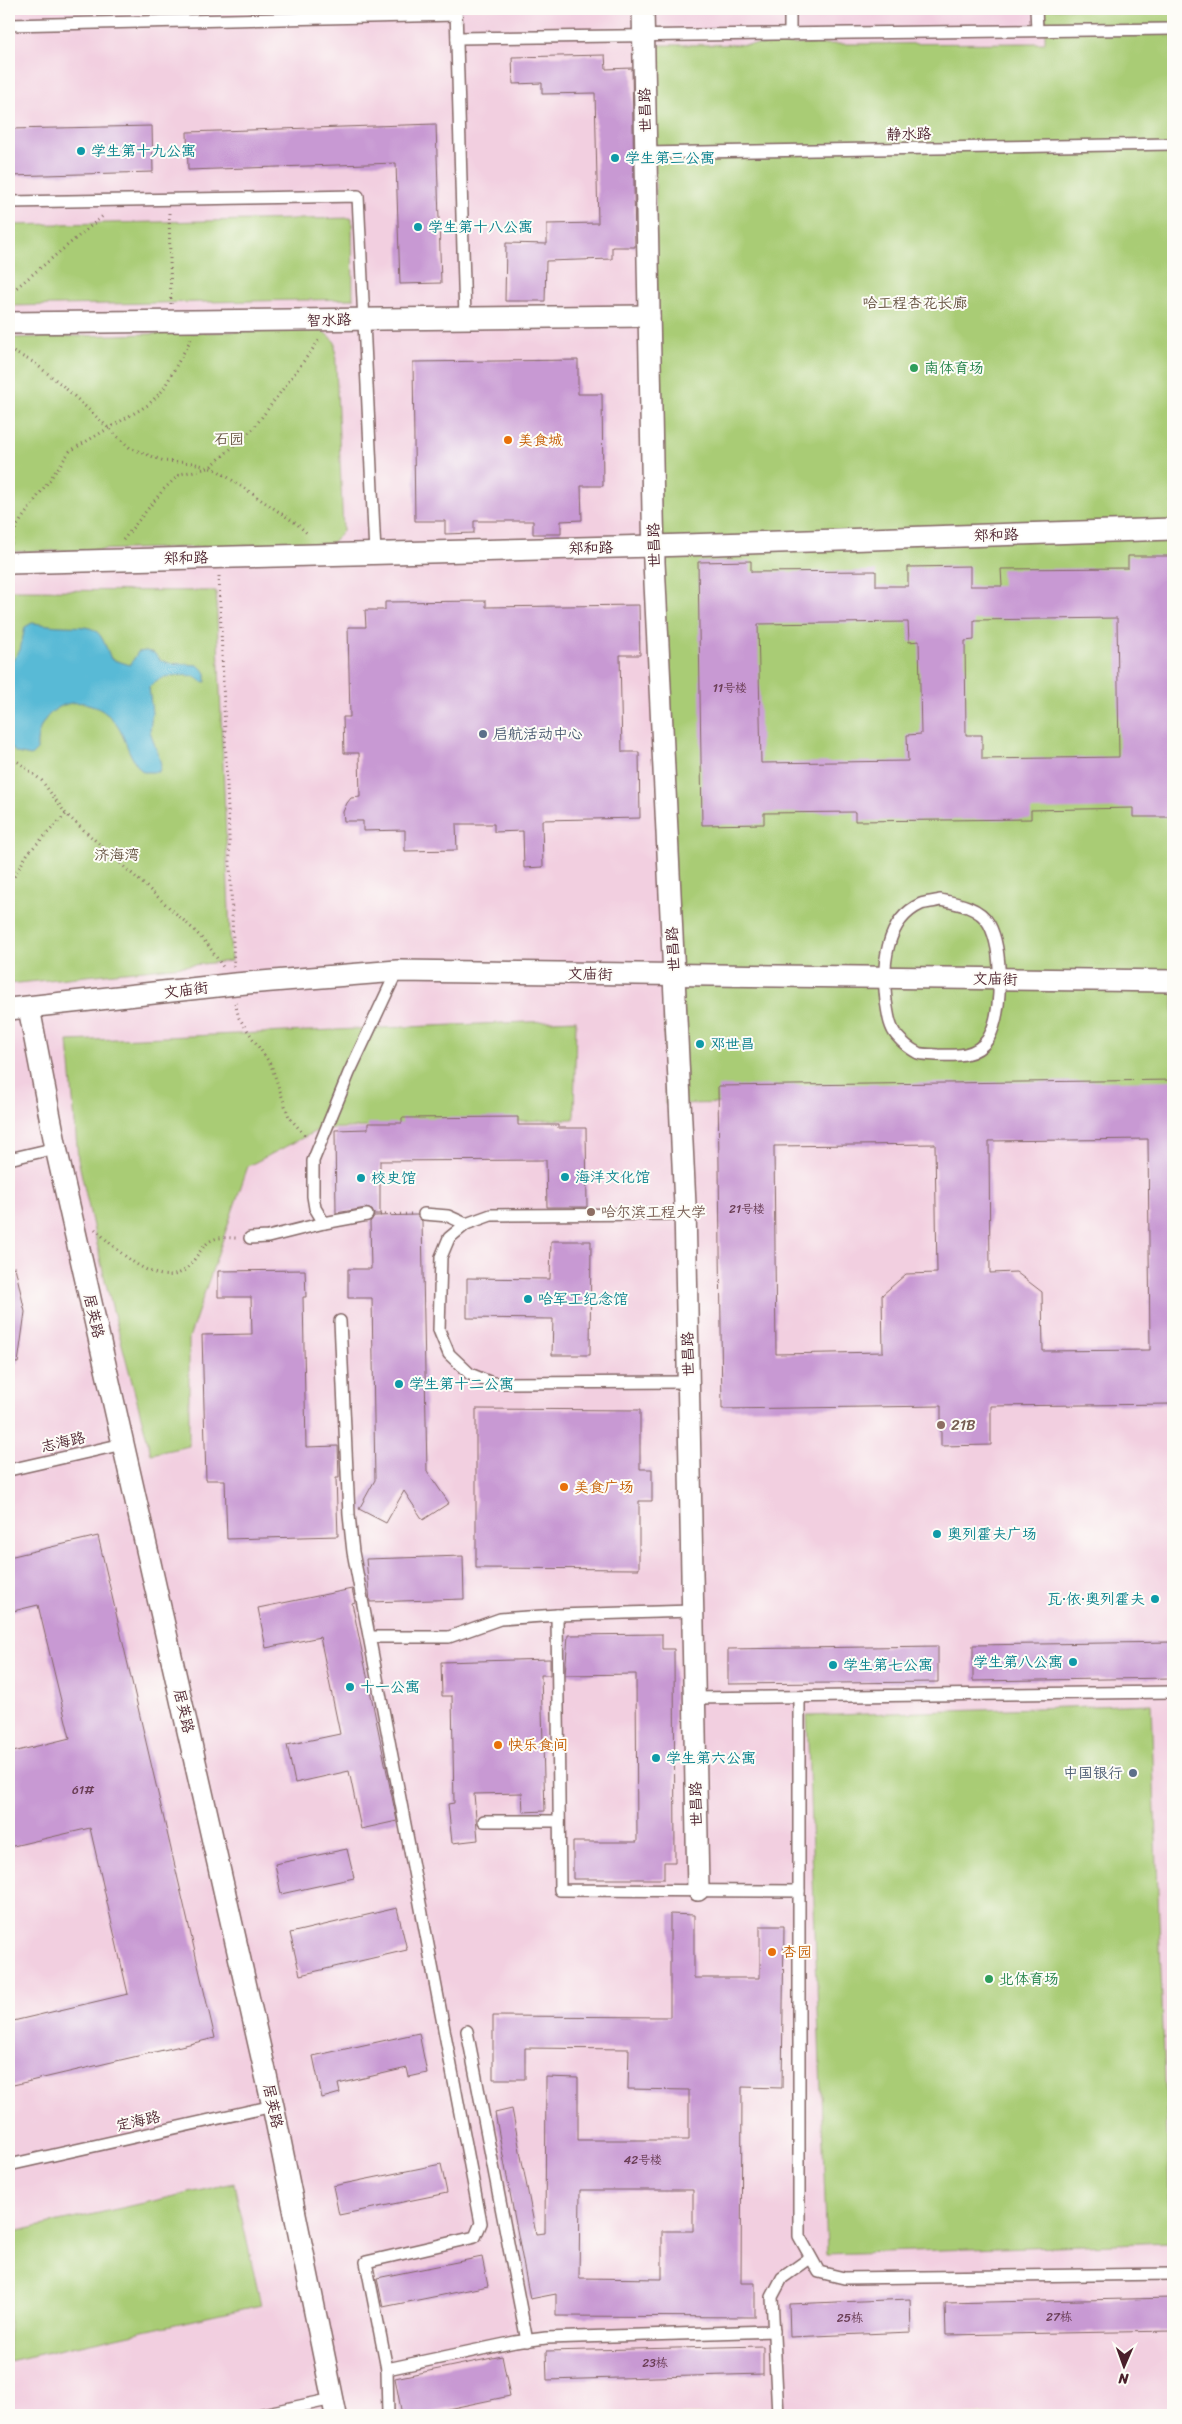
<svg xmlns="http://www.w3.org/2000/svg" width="1182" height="2424" font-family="Sriracha,'LXGW WenKai TC',sans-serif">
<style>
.built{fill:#f2cfe0}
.green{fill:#a9cc75;stroke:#7a7650}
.water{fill:#58bad6;stroke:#516c80}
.building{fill:#c899d3;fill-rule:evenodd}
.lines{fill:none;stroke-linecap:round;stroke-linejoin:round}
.lane-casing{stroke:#846766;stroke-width:14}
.street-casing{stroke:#846766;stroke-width:24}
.path{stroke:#846766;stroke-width:3;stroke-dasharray:1 4;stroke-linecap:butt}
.lane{stroke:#fff;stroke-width:11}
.street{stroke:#fff;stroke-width:21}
.culture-dot{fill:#0f9aa8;stroke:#fdfcf7;stroke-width:2}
.leisure-dot{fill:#2e9e5b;stroke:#fdfcf7;stroke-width:2}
.food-dot{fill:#e8710a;stroke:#fdfcf7;stroke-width:2}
.service-dot{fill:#5c6f8a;stroke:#fdfcf7;stroke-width:2}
.education-dot{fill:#8d6e63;stroke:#fdfcf7;stroke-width:2}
.labels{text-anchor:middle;stroke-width:4;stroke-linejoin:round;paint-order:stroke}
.number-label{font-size:12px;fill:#6a3e55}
.street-label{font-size:15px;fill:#4a1f2b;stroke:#fdfcf7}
.culture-label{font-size:15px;fill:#0d838f;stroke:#fdfcf7;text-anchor:start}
.park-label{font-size:15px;fill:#665341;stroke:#fdfcf7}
.leisure-label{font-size:15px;fill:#27864d;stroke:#fdfcf7;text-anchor:start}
.food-label{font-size:15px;fill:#c56008;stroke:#fdfcf7;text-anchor:start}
.service-label{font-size:15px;fill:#4e5e75;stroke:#fdfcf7;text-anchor:start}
.education-label{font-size:15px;fill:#785e54;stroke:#fdfcf7;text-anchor:start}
</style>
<rect width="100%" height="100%" fill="#fdfcf7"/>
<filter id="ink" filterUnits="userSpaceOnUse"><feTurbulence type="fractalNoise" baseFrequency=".02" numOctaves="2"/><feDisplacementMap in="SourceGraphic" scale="10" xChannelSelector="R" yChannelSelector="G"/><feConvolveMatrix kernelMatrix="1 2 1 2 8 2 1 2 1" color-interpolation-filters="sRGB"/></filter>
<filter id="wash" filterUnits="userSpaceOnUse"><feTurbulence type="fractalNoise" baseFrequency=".0096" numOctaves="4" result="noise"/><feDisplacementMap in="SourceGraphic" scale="20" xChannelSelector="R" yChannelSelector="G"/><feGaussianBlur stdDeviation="1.12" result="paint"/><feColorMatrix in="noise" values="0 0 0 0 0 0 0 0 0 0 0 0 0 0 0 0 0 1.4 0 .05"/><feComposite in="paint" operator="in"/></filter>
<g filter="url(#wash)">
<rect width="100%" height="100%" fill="#f0ecd5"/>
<rect class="built" x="9" y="9" width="1164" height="2406"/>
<g class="green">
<path d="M1045 9H1173V1099L665 1104 654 45 1045 43Z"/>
<path d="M352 218 353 299 9 306V225Z"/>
<path d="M321 329 335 342 343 531 331 544 9 552V338Z"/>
<path d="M9 590 216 591 231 961 9 984Z"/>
<path d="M576 1020 574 1119 320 1129 248 1166 189 1338V1446L151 1454 105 1280 78 1159 68 1041Z"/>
<path d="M1151 1704 1171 2242 827 2254 807 1716Z"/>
<path d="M234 2183 261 2305 9 2361V2233Z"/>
</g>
<path class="water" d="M32 623C42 624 53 626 63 626 98 627 98 626 111 659L130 665 138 652 146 651 154 653 160 660 168 663 198 665 206 673V682C200 682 197 677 192 676 179 674 157 676 149 687L152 713 150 731 161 764 159 772H143C121 750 129 726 98 708 67 691 34 716 37 750L31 756 16 753 9 745V666L20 650 25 627Z"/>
<g id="blocks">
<g class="building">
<path d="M605 55 606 69 632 68 635 247H612V259L546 261 545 301H505L506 243 547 244V224L598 223 595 93 542 94V83L513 84 512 57Z"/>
<path d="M436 124 441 283 400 284 396 163 188 170 187 132Z"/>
<path d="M152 126 153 172 9 176V129Z"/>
<path d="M578 360V394H602L603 486H581L582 520 561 521V534H533V521H474V533L445 534V521H415L413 362Z"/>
<path d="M1128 556H1173V817H1133V808L1031 810V819L855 821V812L764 813V824L702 825 698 562 751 561V572L876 571V586H908V567L970 566V586H1002L1001 569 1128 568ZM1117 618 1119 757 982 759V735H966L965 641 974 640V620ZM908 622 909 642 919 641 921 734 907 735 908 761 761 763 758 624Z"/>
<path d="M486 601V607L639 605 640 655H620L622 752H639L640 818 542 820 543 867 524 868 523 831 494 832V824H456L457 850 405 851V830L363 831V821H344L343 812 347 803 351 798 360 797 359 753H344L343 717H350L348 627H366L365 610H385V602Z"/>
<path d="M1173 1080V1404L991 1406V1445L941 1446V1406L722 1409 718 1086ZM1148 1139 1150 1350 1043 1351 1042 1292 1016 1272 990 1273 989 1141ZM935 1144 937 1273 906 1274 882 1295 883 1352 776 1354 774 1146Z"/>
<path d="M518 1117V1125H558V1128H586L587 1207H547L546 1160 380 1161V1214H374L372 1210 366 1208 336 1213 335 1130 368 1129V1123H402V1118Z"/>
<path d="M417 1215 422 1221 427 1471 449 1503 423 1520 404 1491 386 1523 359 1509 375 1480 372 1298H348V1269H371L370 1222 374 1216Z"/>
<path d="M551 1241H591L590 1355H552L553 1319 467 1318V1278L550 1279Z"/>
<path d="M15 1267 25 1312 18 1363 9 1362V1268Z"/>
<path d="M305 1270 306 1297H303L306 1447 338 1446 339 1478H336L338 1536 227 1539 225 1480H206L202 1335 252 1334 251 1297H218V1271Z"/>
<path d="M476 1409 640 1410V1469H652V1501H639V1569L476 1568Z"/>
<path d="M98 1536 215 2038 9 2086V2022L128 1994 90 1828 9 1847V1753L70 1738 38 1605 9 1612V1557Z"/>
<path d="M463 1556 464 1599 370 1602 366 1559Z"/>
<path d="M352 1589 355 1602 352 1603 397 1821 361 1829 349 1771 295 1783 287 1745 340 1734 320 1637 266 1648 258 1608Z"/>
<path d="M662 1634V1649H674L675 1862H664V1879H573V1842H637L636 1674 565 1675 568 1635Z"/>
<path d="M1173 1642V1678L973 1681V1645Z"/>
<path d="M938 1646V1682L728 1684V1649Z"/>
<path d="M550 1659V1675H541L545 1811 523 1812 522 1793 474 1794 478 1840 452 1843 448 1804 454 1803 452 1696H442L441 1662Z"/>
<path d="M347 1849 354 1878 281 1894 275 1864Z"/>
<path d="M397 1908 407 1950 300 1975 290 1933Z"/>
<path d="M670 1914 694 1915V1978H760V1926H784L782 2088 742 2087 741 2283H755V2317L556 2316V2294L530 2299 495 2113 512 2109 536 2234 545 2233 546 2077 578 2078V2140H689V2090L628 2089 629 2049 525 2048V2079H493V2016L670 2017ZM580 2190H693V2231H662V2279L579 2278Z"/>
<path d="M419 2033 427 2073 409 2077 407 2068 338 2084 340 2093 322 2098 313 2056Z"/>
<path d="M441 2164 447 2193 339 2215 333 2186Z"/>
<path d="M482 2257 488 2286 383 2307 377 2278Z"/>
<path d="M1173 2298V2331L946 2335 945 2303Z"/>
<path d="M910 2299 911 2332 790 2337 789 2304Z"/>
<path d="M763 2346V2374L547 2380 546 2351Z"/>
<path d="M502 2356 510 2396 419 2415H402L395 2378Z"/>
</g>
</g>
</g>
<g filter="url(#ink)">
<use href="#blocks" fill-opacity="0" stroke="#846766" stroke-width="1"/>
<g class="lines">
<defs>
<g id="lane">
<path d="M456 9 465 318"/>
<path d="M790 9V34"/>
<path d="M1036 9 1037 30"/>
<path d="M9 25 456 15"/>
<path d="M457 38 1173 29"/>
<path d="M645 153 1173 144"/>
<path d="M9 202 358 196 375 553"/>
<path d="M940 900C956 903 980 907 989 924 1003 950 1003 1013 988 1039 976 1057 955 1056 937 1055 931 1054 923 1055 918 1053 910 1049 903 1043 897 1036 889 1027 888 1013 886 1001 882 967 885 920 921 904 926 902 934 902 940 900Z"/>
<path d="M9 1159 56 1148"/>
<path d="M424 1214 448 1216 466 1224"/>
<path d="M685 1214 491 1215 466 1224 449 1238 441 1257 439 1330 449 1354 470 1374 492 1383 688 1382"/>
<path d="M324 1223 315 1208 313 1196V1161L349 1073 397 971"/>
<path d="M250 1238 268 1237 324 1223 367 1215"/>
<path d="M340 1321 349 1515 353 1552 481 2223 475 2237 366 2262 387 2369 388 2415"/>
<path d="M9 1470 123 1444"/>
<path d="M557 1615 560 1890 799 1891V2236L819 2272 844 2278 1173 2274"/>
<path d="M370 1637H449L500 1619 557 1615 692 1611"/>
<path d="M799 1697V1891"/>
<path d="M693 1698 1173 1692"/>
<path d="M484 1821H559"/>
<path d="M467 2031 527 2341"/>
<path d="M9 2165 273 2106"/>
<path d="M387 2369 515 2342 546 2338 774 2331"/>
<path d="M258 2415 333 2399"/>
<path d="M778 2415 772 2297 782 2278 810 2258"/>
</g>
<g id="street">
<path d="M643 9 654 562 685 1205 698 1890"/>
<path d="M9 323 649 316"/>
<path d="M9 563 654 546 1173 529"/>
<path d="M29 1008 56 1148 273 2106 336 2415"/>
<path d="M9 1009 235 984 397 971 1173 981"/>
</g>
</defs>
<use href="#lane" class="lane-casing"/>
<use href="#street" class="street-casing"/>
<g class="path">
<path d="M169 213 171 304"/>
<path d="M9 294 104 215"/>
<path d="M9 350 33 362 61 384 130 448 164 461 193 463 217 470 297 524 309 535"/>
<path d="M123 540 163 490 180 474 209 468 253 429 321 338"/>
<path d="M11 544 16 527 70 451 148 405 163 390 191 339"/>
<path d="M219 576 234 967"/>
<path d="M9 757 20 763 42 781 66 814 192 928 208 945 223 967"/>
<path d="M9 885 28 853 66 814"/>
<path d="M235 1003 239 1018 271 1065 289 1117 307 1138"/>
<path d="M380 1215 411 1214"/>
<path d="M95 1229C115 1248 158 1292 186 1269 190 1266 193 1261 196 1257 210 1237 213 1237 237 1238"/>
</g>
<use href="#lane" class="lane"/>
<use href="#street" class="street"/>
</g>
</g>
<g class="culture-dot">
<circle cx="81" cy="151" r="5"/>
<circle cx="615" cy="158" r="5"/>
<circle cx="418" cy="227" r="5"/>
<circle cx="700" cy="1044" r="5"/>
<circle cx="565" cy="1177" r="5"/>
<circle cx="361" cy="1178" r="5"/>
<circle cx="528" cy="1299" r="5"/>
<circle cx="399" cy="1384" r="5"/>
<circle cx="937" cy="1534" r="5"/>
<circle cx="1155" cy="1599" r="5"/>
<circle cx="1073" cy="1662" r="5"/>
<circle cx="833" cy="1665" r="5"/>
<circle cx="350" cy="1687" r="5"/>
<circle cx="656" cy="1758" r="5"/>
</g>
<g class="leisure-dot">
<circle cx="914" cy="368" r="5"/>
<circle cx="989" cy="1979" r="5"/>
</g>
<g class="food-dot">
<circle cx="508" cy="440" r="5"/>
<circle cx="564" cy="1487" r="5"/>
<circle cx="498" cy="1745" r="5"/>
<circle cx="772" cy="1952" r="5"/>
</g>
<g class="service-dot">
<circle cx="483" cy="734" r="5"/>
<circle cx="1133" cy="1773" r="5"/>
</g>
<g class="education-dot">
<circle cx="591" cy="1212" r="5"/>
<circle cx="941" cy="1425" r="5"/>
</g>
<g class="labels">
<g class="number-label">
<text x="730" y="692">11号楼</text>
<text x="747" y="1213">21号楼</text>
<text x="83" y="1794">61#</text>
<text x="643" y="2164">42号楼</text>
<text x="1059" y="2321">27栋</text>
<text x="850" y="2322">25栋</text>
<text x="655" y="2367">23栋</text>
</g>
<g class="street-label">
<text transform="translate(645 110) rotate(-91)" y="5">世昌路</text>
<text transform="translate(909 134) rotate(-1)" y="5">静水路</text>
<text transform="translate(329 320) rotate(-1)" y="5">智水路</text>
<text transform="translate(996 535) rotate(-2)" y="5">郑和路</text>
<text transform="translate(654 545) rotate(-91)" y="5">世昌路</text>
<text transform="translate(591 548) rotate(-1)" y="5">郑和路</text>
<text transform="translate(186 558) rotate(-1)" y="5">郑和路</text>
<text transform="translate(673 949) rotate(-93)" y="5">世昌路</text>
<text transform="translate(590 974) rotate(1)" y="5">文庙街</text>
<text transform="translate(995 979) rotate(1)" y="5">文庙街</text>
<text transform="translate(186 990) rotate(-7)" y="5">文庙街</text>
<text transform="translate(94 1316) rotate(77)" y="5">居英路</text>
<text transform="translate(688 1354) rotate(-91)" y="5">世昌路</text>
<text transform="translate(63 1442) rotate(-13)" y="5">志海路</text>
<text transform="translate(184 1711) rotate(77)" y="5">居英路</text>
<text transform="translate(696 1804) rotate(-91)" y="5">世昌路</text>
<text transform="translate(273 2106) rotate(78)" y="5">居英路</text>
<text transform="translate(138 2121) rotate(-13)" y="5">定海路</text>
</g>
<g class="culture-label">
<text x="91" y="156">学生第十九公寓</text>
<text x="625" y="163">学生第三公寓</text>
<text x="428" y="232">学生第十八公寓</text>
<text x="710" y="1049">邓世昌</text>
<text x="575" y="1182">海洋文化馆</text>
<text x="371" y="1183">校史馆</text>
<text x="538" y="1304">哈军工纪念馆</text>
<text x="409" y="1389">学生第十二公寓</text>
<text x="947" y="1539">奥列霍夫广场</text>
<text x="1145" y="1604" text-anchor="end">瓦·依·奥列霍夫</text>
<text x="1063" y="1667" text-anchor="end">学生第八公寓</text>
<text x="843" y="1670">学生第七公寓</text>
<text x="360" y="1692">十一公寓</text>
<text x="666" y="1763">学生第六公寓</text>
</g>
<g class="park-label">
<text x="915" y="308">哈工程杏花长廊</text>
<text x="229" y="444">石园</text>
<text x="117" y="860">济海湾</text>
</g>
<g class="leisure-label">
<text x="924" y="373">南体育场</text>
<text x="999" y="1984">北体育场</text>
</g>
<g class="food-label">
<text x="518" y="445">美食城</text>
<text x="574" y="1492">美食广场</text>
<text x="508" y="1750">快乐食间</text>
<text x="782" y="1957">杏园</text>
</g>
<g class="service-label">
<text x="493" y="739">启航活动中心</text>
<text x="1123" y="1778" text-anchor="end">中国银行</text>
</g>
<g class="education-label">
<text x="601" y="1217">哈尔滨工程大学</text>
<text x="951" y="1430">21B</text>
</g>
</g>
<rect width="1182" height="2424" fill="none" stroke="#fdfcf7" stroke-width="30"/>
<g transform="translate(1124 2366) rotate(182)" stroke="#fdfcf7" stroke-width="4" paint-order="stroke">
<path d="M0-4L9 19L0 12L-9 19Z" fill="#4a1f2b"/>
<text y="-8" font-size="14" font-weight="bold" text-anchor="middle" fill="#4a1f2b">N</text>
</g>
</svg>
